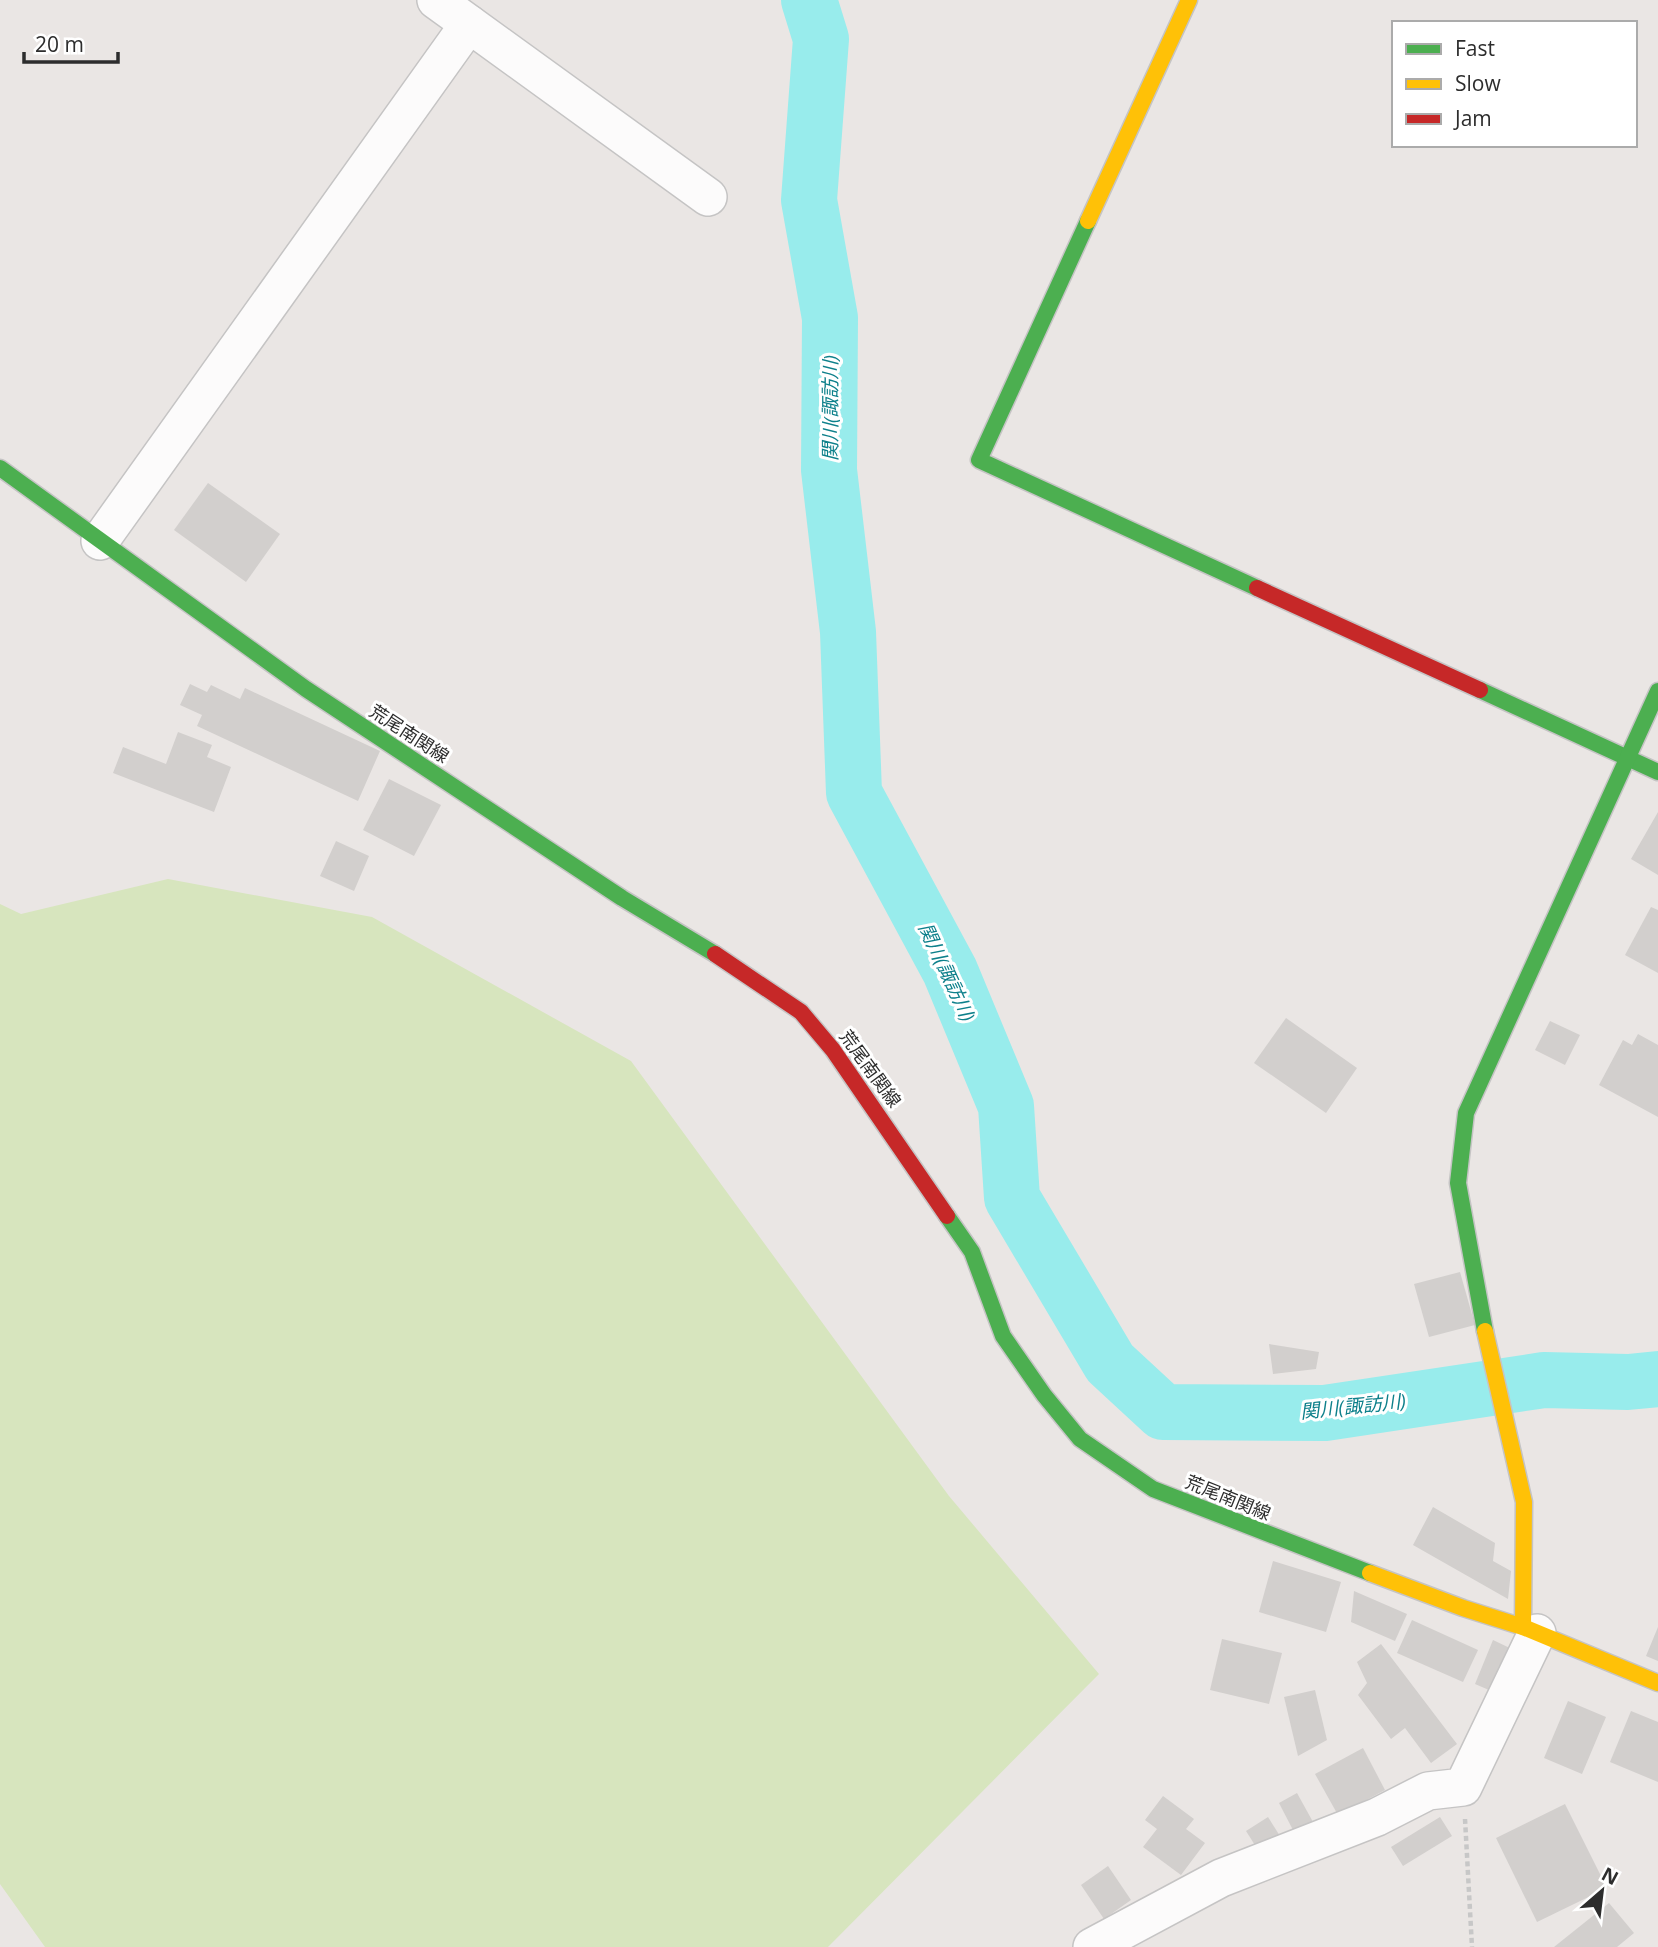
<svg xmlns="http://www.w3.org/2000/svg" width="1658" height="1947" font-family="'Open Sans','Noto Sans JP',sans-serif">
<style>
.green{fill:#d7e5be}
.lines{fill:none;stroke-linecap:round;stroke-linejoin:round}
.river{stroke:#98ecec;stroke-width:56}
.building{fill:#d2cfcd}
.street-casing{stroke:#c5c4c4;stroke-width:40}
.fast-casing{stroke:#c5c4c4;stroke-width:19}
.slow-casing{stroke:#c5c4c4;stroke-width:19}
.jam-casing{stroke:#c5c4c4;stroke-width:19}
.path{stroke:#c7c7c7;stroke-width:4.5;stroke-dasharray:5 3.5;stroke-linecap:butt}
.street{stroke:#fcfbfb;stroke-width:37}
.fast{stroke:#4caf50;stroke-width:16}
.slow{stroke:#ffc107;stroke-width:16}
.jam{stroke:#c62828;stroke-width:16}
.labels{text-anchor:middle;stroke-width:6;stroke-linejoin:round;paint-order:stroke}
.street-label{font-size:18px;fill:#2d2d2d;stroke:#fff}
.water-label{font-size:19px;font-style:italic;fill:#0e808b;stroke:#fff}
</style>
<rect width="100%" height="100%" fill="#eae6e4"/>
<path class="green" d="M168 879 372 917 631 1061 949 1496 1099 1674 828 1947H45L0 1884V904L21 914Z"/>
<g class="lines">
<path class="river" d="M809 0 821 39 809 200 830 318 829 470 848 632 854 793 950 971 1006 1106 1012 1198 1110 1363 1163 1412 1325 1413 1544 1380 1628 1382 1658 1379"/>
</g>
<g class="building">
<path d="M208 483 280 534 246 582 174 530Z"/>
<path d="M190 684 207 692 211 685 240 699 245 688 380 751 358 801 197 726 202 715 180 705Z"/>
<path d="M178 732 212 745 207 757 231 767 214 812 113 773 123 747 166 764Z"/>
<path d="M389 779 441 805 414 856 363 830Z"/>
<path d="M1658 812V875L1631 859Z"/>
<path d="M336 841 369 856 354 891 320 876Z"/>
<path d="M1651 907 1658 910V973L1625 955Z"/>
<path d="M1286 1018 1357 1068 1326 1113 1254 1063Z"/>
<path d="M1550 1021 1580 1035 1565 1065 1535 1050Z"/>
<path d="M1638 1034 1658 1045V1117L1599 1085 1623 1040 1632 1045Z"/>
<path d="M1460 1272 1475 1325 1429 1337 1414 1284Z"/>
<path d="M1269 1344 1319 1352 1316 1369 1273 1374Z"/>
<path d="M1433 1507 1495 1543 1493 1561 1511 1571 1508 1599 1413 1545Z"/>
<path d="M1273 1561 1341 1582 1326 1632 1259 1612Z"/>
<path d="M1354 1591 1407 1614 1395 1641 1351 1622Z"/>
<path d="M1412 1620 1478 1650 1463 1682 1397 1653Z"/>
<path d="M1658 1627V1661L1646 1656Z"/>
<path d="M1222 1639 1282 1653 1269 1704 1210 1690Z"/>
<path d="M1493 1640 1514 1650 1496 1693 1475 1684Z"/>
<path d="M1381 1644 1457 1744 1431 1763 1405 1728 1391 1739 1358 1695 1367 1683 1357 1662Z"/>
<path d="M1315 1690 1327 1740 1298 1756 1284 1697Z"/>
<path d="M1568 1701 1606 1717 1582 1774 1544 1758Z"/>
<path d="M1631 1711 1658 1722V1782L1610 1762Z"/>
<path d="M1363 1748 1385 1790 1338 1815 1315 1774Z"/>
<path d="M1297 1793 1313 1822 1294 1832 1279 1803Z"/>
<path d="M1163 1796 1194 1819 1186 1829 1205 1843 1181 1875 1143 1847 1157 1829 1145 1820Z"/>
<path d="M1565 1804 1607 1888 1537 1922 1496 1838Z"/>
<path d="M1268 1817 1280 1836 1258 1850 1246 1831Z"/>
<path d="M1440 1817 1452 1836 1403 1866 1391 1847Z"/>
<path d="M1108 1866 1131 1900 1104 1919 1081 1885Z"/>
<path d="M1609 1903 1634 1933 1617 1947H1554Z"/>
</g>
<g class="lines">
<defs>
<g id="street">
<path d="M436 0 708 197"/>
<path d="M100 541 469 24"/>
<path d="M1092 1947 1221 1878 1377 1817 1428 1791 1463 1787 1537 1633"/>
</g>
<g id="fast">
<path d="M1088 221 979 460 1257 588"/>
<path d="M0 468 306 689 622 898 715 954"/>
<path d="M1480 690 1658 772"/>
<path d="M947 1216 972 1252 1003 1336 1044 1395 1080 1439 1153 1489 1370 1573"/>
<path d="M1485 1331 1458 1183 1466 1113 1658 691"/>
</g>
<g id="slow">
<path d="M1088 221 1189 0"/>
<path d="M1485 1331 1524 1502 1523 1627"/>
<path d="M1370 1573 1463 1608 1523 1627 1658 1683"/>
</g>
<g id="jam">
<path d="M1257 588 1480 690"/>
<path d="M715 954 801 1012 833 1050 947 1216"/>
</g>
</defs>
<use href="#street" class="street-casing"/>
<use href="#fast" class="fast-casing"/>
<use href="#slow" class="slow-casing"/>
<use href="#jam" class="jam-casing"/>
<path class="path" d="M1465 1819 1472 1947"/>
<use href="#street" class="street"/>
<use href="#fast" class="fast"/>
<use href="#slow" class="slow"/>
<use href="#jam" class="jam"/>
</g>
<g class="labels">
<g class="street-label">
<text transform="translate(409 734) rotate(33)" y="6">荒尾南関線</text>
<text transform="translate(870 1069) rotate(54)" y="6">荒尾南関線</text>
<text transform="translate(1228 1498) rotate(22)" y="6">荒尾南関線</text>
</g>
<g class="water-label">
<text transform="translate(830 408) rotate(-90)" y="7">関川(諏訪川)</text>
<text transform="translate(947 972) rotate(65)" y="7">関川(諏訪川)</text>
<text transform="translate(1353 1406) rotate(-6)" y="7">関川(諏訪川)</text>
</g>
</g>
<rect x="1392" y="21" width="245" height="126" fill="#ffffff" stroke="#ababab" stroke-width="2"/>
<rect x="1406" y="44" width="35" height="10" fill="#4caf50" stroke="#ababab" stroke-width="2"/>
<text x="1455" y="56" font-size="21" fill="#2d2d2d">Fast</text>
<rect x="1406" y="79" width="35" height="10" fill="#ffc107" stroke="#ababab" stroke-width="2"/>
<text x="1455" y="91" font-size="21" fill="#2d2d2d">Slow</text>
<rect x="1406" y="114" width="35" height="10" fill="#c62828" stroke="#ababab" stroke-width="2"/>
<text x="1455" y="126" font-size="21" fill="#2d2d2d">Jam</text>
<g transform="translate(1602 1891) rotate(28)" stroke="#ffffff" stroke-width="5" paint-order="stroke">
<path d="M0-5L12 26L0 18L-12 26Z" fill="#2d2d2d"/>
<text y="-10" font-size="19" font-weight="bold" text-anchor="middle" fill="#2d2d2d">N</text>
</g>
<path d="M24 52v10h94v-10" fill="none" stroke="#2d2d2d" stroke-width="3.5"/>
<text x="35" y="52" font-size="21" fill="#2d2d2d" stroke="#ffffff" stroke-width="5" paint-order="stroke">20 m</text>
</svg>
